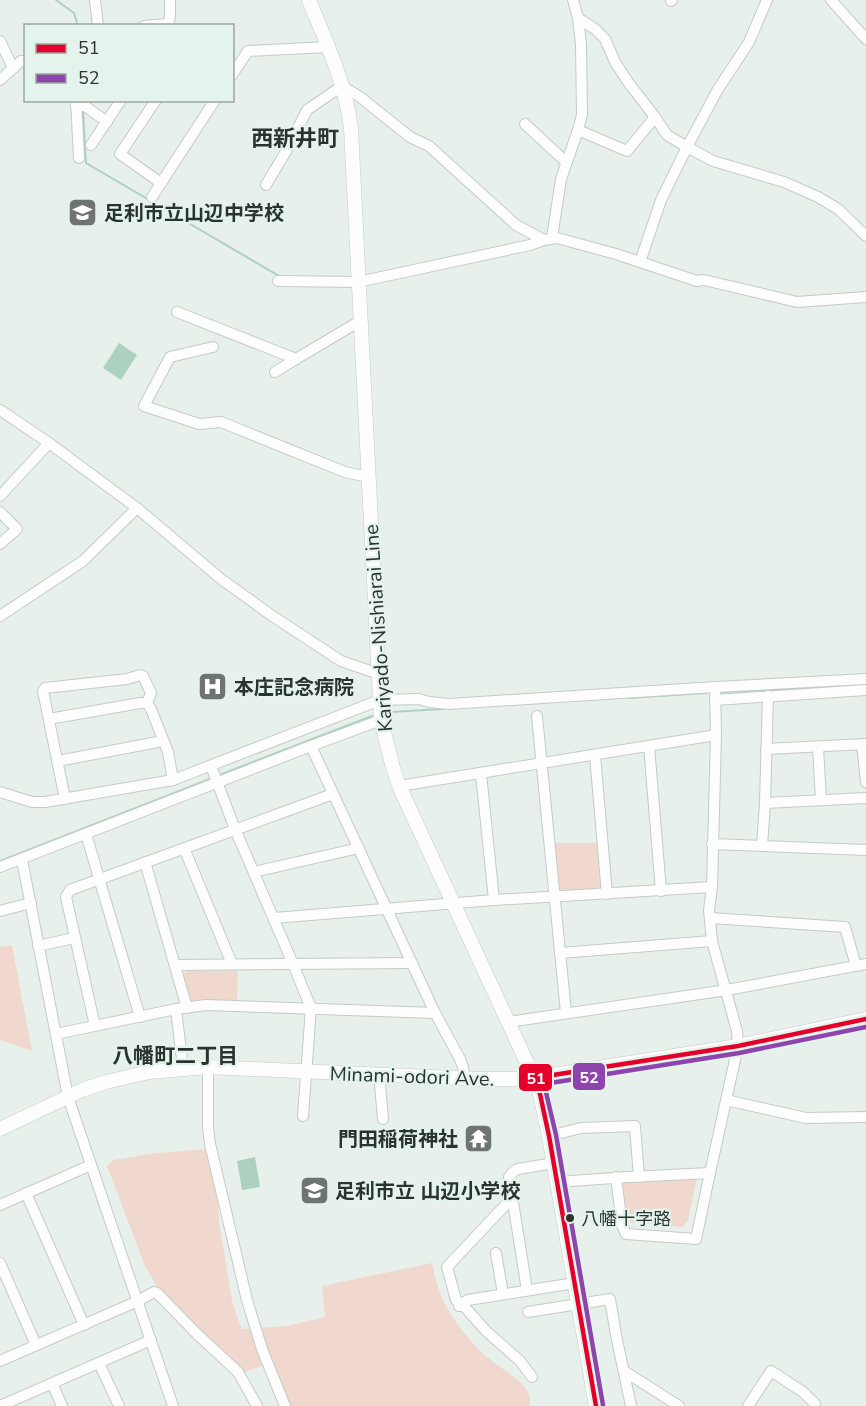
<svg xmlns="http://www.w3.org/2000/svg" width="866" height="1406" font-family="'Nunito Sans','Noto Sans JP',sans-serif">
<style>
.green{fill:#f1d8ce}
.water{fill:#acd2bf}
.lines{fill:none;stroke-linecap:round;stroke-linejoin:round}
.stream{stroke:#acd2bf;stroke-width:2}
.minor-casing{stroke:#c4cbc7;stroke-width:12}
.major-casing{stroke:#c4cbc7;stroke-width:15}
.minor{stroke:#fcfdfc;stroke-width:10}
.major{stroke:#fcfdfc;stroke-width:14}
.bus-1-casing{stroke:#e4f4ec;stroke-width:9}
.bus-2-casing{stroke:#e4f4ec;stroke-width:9}
.bus-1{stroke:#e4002b;stroke-width:4.5}
.bus-2{stroke:#8e44ad;stroke-width:4.5}
.bus-dot{fill:#2c332f;stroke:#e4f4ec;stroke-width:2}
.labels{text-anchor:middle;stroke-width:4.5;stroke-linejoin:round;paint-order:stroke}
.bus-label{font-size:18px;fill:#2c332f;stroke:#e4f4ec;text-anchor:start}
.poi-label{font-size:20px;font-weight:bold;fill:#2c332f;stroke:#e4f4ec;text-anchor:start}
.street-label{font-size:20px;fill:#2c332f;stroke:#e4f4ec}
.neighbourhood-label{font-size:21px;font-weight:bold;fill:#2c332f;stroke:#e4f4ec}
.quarter-label{font-size:22px;font-weight:bold;fill:#2c332f;stroke:#e4f4ec}
.line-badge{stroke:#e4f4ec;stroke-width:2}
.badge-label{font-size:16px;text-anchor:middle;font-weight:bold;fill:#fff}
</style>
<rect width="100%" height="100%" fill="#e8f0ec"/>
<g class="green">
<path d="M554 843H600L604 890 558 894Z"/>
<path d="M12 945 32 1051 0 1040V947Z"/>
<path d="M186 971H238L237 1001 195 1003 191 1001 183 975Z"/>
<path d="M208 1149 216 1184 219 1222 232 1301 237 1317 242 1329 287 1326 325 1317 322 1286 432 1263C437 1291 447 1313 466 1335 473 1344 483 1354 492 1361 503 1370 521 1379 528 1392 530 1397 530 1401 530 1406H288L272 1362 245 1372 220 1351 158 1289 145 1266 107 1166 114 1160 156 1153Z"/>
<path d="M697 1178 688 1220 683 1227 627 1222 620 1188 623 1183Z"/>
</g>
<g class="water">
<path d="M119 343 137 355 121 380 103 368Z"/>
<path d="M255 1157 260 1187 242 1190 237 1161Z"/>
</g>
<g class="lines">
<g class="stream">
<path d="M56 0 74 13 78 26"/>
<path d="M83 110 86 163 279 276"/>
<path d="M723 692 842 686"/>
<path d="M628 698 706 693"/>
<path d="M391 712 443 709"/>
<path d="M222 774 372 716"/>
<path d="M0 861 210 779"/>
</g>
<defs>
<g id="minor">
<path d="M95 0 98 26"/>
<path d="M831 0 866 39"/>
<path d="M671 1 672 0"/>
<path d="M144 26 168 24"/>
<path d="M168 26 170 16V0"/>
<path d="M0 41 13 68"/>
<path d="M232 75 248 51 328 47"/>
<path d="M0 80 21 61H26"/>
<path d="M76 100 79 158"/>
<path d="M156 100 120 154 161 183"/>
<path d="M76 106H85L107 122"/>
<path d="M655 117 667 135 687 147 713 161 784 182 818 197 838 209 866 236"/>
<path d="M525 124 566 162"/>
<path d="M578 130 627 151 655 117 628 82 615 62 605 39 595 29 578 18"/>
<path d="M91 145 121 100"/>
<path d="M266 185 285 153 307 110 342 86 360 97 410 137 429 146 516 225 544 240"/>
<path d="M152 197 215 100"/>
<path d="M552 238 561 179 578 130 582 115 581 44 578 18 573 0"/>
<path d="M640 262 661 200 687 147 717 91 749 42 767 0"/>
<path d="M278 281 358 282 530 245 544 240 557 238 616 254 697 281 704 280 797 302 866 297"/>
<path d="M177 312 296 359 360 321"/>
<path d="M213 347 170 357 144 406 199 424 221 422 345 472 368 477"/>
<path d="M275 372 296 359"/>
<path d="M0 410 49 443 137 508 221 579 271 615 341 661 379 674"/>
<path d="M0 496 49 443"/>
<path d="M0 512 17 529 0 544"/>
<path d="M0 616 83 561 137 508"/>
<path d="M715 700 866 690"/>
<path d="M537 716 566 1013"/>
<path d="M49 719 140 703H147"/>
<path d="M862 744 866 782"/>
<path d="M311 746 435 1013 460 1059 463 1067 464 1078"/>
<path d="M649 746 661 891"/>
<path d="M818 747 821 800"/>
<path d="M766 749 866 744"/>
<path d="M595 755 607 894"/>
<path d="M58 761 163 741"/>
<path d="M211 766 235 829 293 964 311 1008 303 1116"/>
<path d="M481 774 494 900"/>
<path d="M399 786 716 735"/>
<path d="M0 792 32 802H45L173 780 380 700 419 699 429 702 449 704 715 687 866 679"/>
<path d="M65 799 43 691 45 688 127 679 140 675 143 676 151 693 147 703 151 709 168 752 173 780"/>
<path d="M765 803 866 798"/>
<path d="M86 834 140 1017"/>
<path d="M712 844 866 850"/>
<path d="M762 846 765 803 768 696"/>
<path d="M184 848 232 964"/>
<path d="M21 859 23 865 68 1097 173 1406"/>
<path d="M145 862 187 1008"/>
<path d="M0 867 311 746 381 720"/>
<path d="M254 872 359 848"/>
<path d="M0 911 31 903"/>
<path d="M274 918 494 900 712 887"/>
<path d="M710 918 845 927 856 966"/>
<path d="M38 946 74 938"/>
<path d="M560 953 712 941"/>
<path d="M175 965 412 963"/>
<path d="M176 1009 183 1068"/>
<path d="M508 1022 727 990 866 964"/>
<path d="M95 1026 66 897 70 890 333 794"/>
<path d="M56 1034 176 1009 206 1005 435 1013"/>
<path d="M208 1067V1128L210 1144 247 1300 262 1349 285 1406"/>
<path d="M381 1075 380 1085 383 1119"/>
<path d="M726 1100 806 1118 866 1117"/>
<path d="M549 1136 581 1128 635 1126 639 1177"/>
<path d="M616 1177 622 1225 626 1234 696 1239 710 1173"/>
<path d="M557 1182C608 1178 659 1175 710 1173L738 1046 737 1031 712 941 709 910 712 887 716 735 715 687"/>
<path d="M26 1193 84 1325"/>
<path d="M512 1198 447 1267 456 1300 462 1304 486 1331 520 1361 532 1377"/>
<path d="M0 1205 91 1165"/>
<path d="M496 1253 503 1294"/>
<path d="M0 1263 36 1345"/>
<path d="M527 1290 509 1177 514 1171 518 1169 554 1163"/>
<path d="M459 1306 468 1300 575 1283"/>
<path d="M528 1312 610 1299 616 1335 631 1406"/>
<path d="M0 1361 138 1301 154 1292 157 1293 198 1335 238 1372 257 1406"/>
<path d="M99 1363 119 1406"/>
<path d="M624 1371 679 1406"/>
<path d="M52 1383 62 1406"/>
<path d="M0 1406 151 1340"/>
<path d="M748 1406 771 1371 803 1392 815 1404"/>
</g>
<g id="major">
<path d="M309 0C326 42 346 84 351 129L381 720 393 768 399 786 534 1078 540 1094 549 1136 596 1406"/>
<path d="M0 1129 82 1090 106 1082 149 1072 208 1067 476 1079H521L553 1075 738 1046 866 1019"/>
</g>
</defs>
<use href="#minor" class="minor-casing"/>
<use href="#major" class="major-casing"/>
<use href="#minor" class="minor"/>
<use href="#major" class="major"/>
<defs>
<path id="bus-1" d="M596 1406 549 1136 540 1094 534 1078 738 1046 866 1019"/>
<path id="bus-2" d="M603 1405 556 1135 544 1084 739 1053 866 1027"/>
</defs>
<use href="#bus-1" class="bus-1-casing"/>
<use href="#bus-2" class="bus-2-casing"/>
<use href="#bus-1" class="bus-1"/>
<use href="#bus-2" class="bus-2"/>
</g>
<defs>
<symbol id="school-square" viewBox="-11 -11 22 22"><rect x="-9" y="-9" width="18" height="18" rx="4" fill="#6e7571" stroke="#e4f4ec"/><path d="M0-5L7-2L0 1L-7-2ZM-4 1L0 2.5L4 1V4Q0 6-4 4Z" fill="#fff"/></symbol>
<symbol id="hospital-square" viewBox="-11 -11 22 22"><rect x="-9" y="-9" width="18" height="18" rx="4" fill="#6e7571" stroke="#e4f4ec"/><path d="M-5-5h3v3.5h4V-5h3V5h-3V1.5h-4V5h-3Z" fill="#fff"/></symbol>
<symbol id="temple-square" viewBox="-11 -11 22 22"><rect x="-9" y="-9" width="18" height="18" rx="4" fill="#6e7571" stroke="#e4f4ec"/><path d="M0-6L5-2H3V0L6.5 2.5H4V6H1.5V3h-3V6H-4V2.5H-6.5L-3 0V-2H-5Z" fill="#fff"/></symbol>
</defs>
<g fill-rule="evenodd">
<use href="#school-square" x="66" y="196" width="33" height="33"/>
<use href="#hospital-square" x="196" y="670" width="33" height="33"/>
<use href="#temple-square" x="462" y="1122" width="33" height="33"/>
<use href="#school-square" x="298" y="1174" width="33" height="33"/>
</g>
<circle class="bus-dot" cx="570" cy="1218" r="5"/>
<g class="labels">
<g class="bus-label">
<text x="581" y="1225">八幡十字路</text>
</g>
<g class="poi-label">
<text x="104" y="220">足利市立山辺中学校</text>
<text x="234" y="694">本庄記念病院</text>
<text x="458" y="1146" text-anchor="end">門田稲荷神社</text>
<text x="335" y="1198">足利市立 山辺小学校</text>
</g>
<g class="street-label">
<text transform="translate(378 628) rotate(-94)" y="7">Kariyado-Nishiarai Line</text>
<text transform="translate(412 1076) rotate(2)" y="7">Minami-odori Ave.</text>
</g>
<g class="neighbourhood-label">
<text x="175" y="1063">八幡町二丁目</text>
</g>
<g class="quarter-label">
<text x="295" y="146">西新井町</text>
</g>
</g>
<g class="line-badge">
<rect x="572" y="1062" width="34" height="29" rx="6" fill="#8e44ad"/>
<rect x="518" y="1063" width="35" height="29" rx="6" fill="#e4002b"/>
</g>
<g class="badge-label">
<text x="589" y="1083">52</text>
<text x="536" y="1084">51</text>
</g>
<rect x="24" y="24" width="210" height="78" fill="#e4f4ec" stroke="#9aa7a0" stroke-width="1.5"/>
<rect x="36" y="44" width="30" height="9" fill="#e4002b" stroke="#9aa7a0" stroke-width="1.5"/>
<text x="78" y="54" font-size="18" fill="#2c332f">51</text>
<rect x="36" y="74" width="30" height="9" fill="#8e44ad" stroke="#9aa7a0" stroke-width="1.5"/>
<text x="78" y="84" font-size="18" fill="#2c332f">52</text>
</svg>
